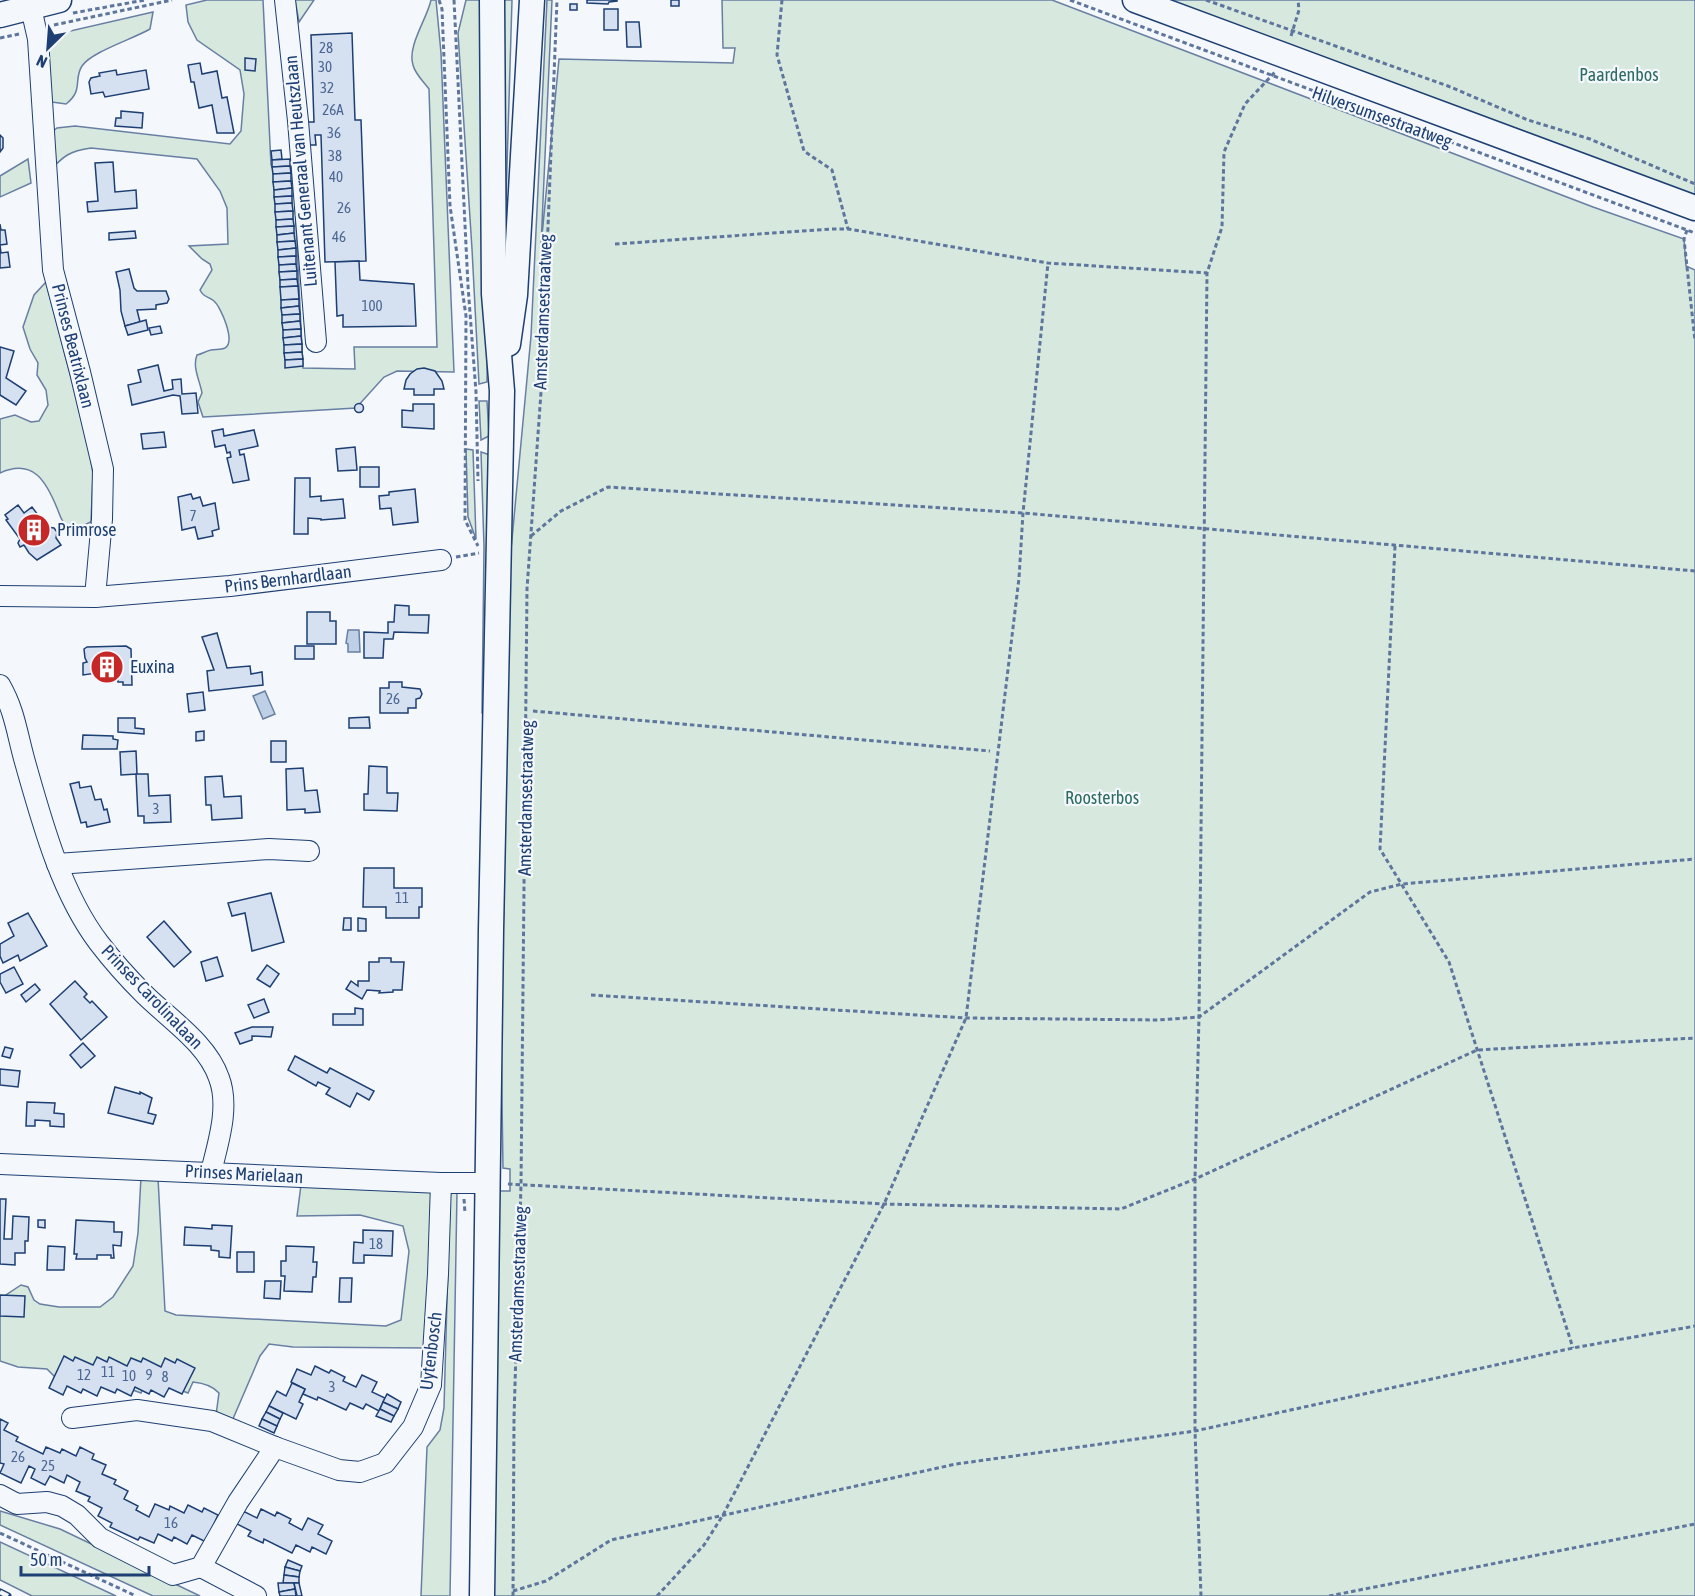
<svg xmlns="http://www.w3.org/2000/svg" width="1695" height="1596" font-family="'Asap Condensed',sans-serif">
<style>
.green{fill:#d7e8df;stroke:#687fa3;stroke-width:1.5}
.water{fill:#bed0e5;stroke:#687fa3;stroke-width:1.5}
.building{fill:#d5e0f0;stroke:#1d3f73;stroke-width:1.5}
.lines{fill:none;stroke-linecap:round;stroke-linejoin:round}
.minor-casing{stroke:#1d3f73;stroke-width:22}
.major-casing{stroke:#1d3f73;stroke-width:27}
.path{stroke:#5e769c;stroke-width:3;stroke-dasharray:4.5 3;stroke-linecap:butt}
.minor{stroke:#f4f7fb;stroke-width:20}
.major{stroke:#f4f7fb;stroke-width:24}
.rail-casing{stroke:#1d3f73;stroke-width:7}
.rail{stroke:#f4f7fb;stroke-width:4.5;stroke-dasharray:14;stroke-linecap:butt}
.labels{text-anchor:middle;stroke-width:4.5;stroke-linejoin:round;paint-order:stroke}
.number-label{font-size:15px;fill:#4b6792}
.park-label{font-size:18px;fill:#2c6c60;stroke:#f4f7fb}
.street-label{font-size:18px;fill:#1d3f73;stroke:#f4f7fb}
.poi-label{font-size:18px;fill:#1d3f73;stroke:#f4f7fb;text-anchor:start}
</style>
<rect width="100%" height="100%" fill="#f4f7fb"/>
<g class="green">
<path d="M207 0H263L271 165 293 163 303 368 355 369 354 347H437L429 89C424 82 415 74 413 65 407 46 427 19 431 0H436L441 53 454 372 397 371 384 377 356 408 203 417 198 402 202 393C200 381 192 367 197 355 202 354 206 351 211 350 215 349 221 350 225 348 236 342 221 307 214 301 208 296 204 298 200 290L212 270 210 264 202 259 189 246 228 244 227 208 220 191 197 159 91 148C69 151 64 156 49 171L46 137 57 128 75 126 230 144 241 131 244 94 240 70 197 40 188 22 186 5Z"/>
<path d="M295 0H314L299 22Z"/>
<path d="M466 0H484L488 291 487 382 479 384 472 249 458 33Z"/>
<path d="M498 0H512L506 200 500 210Z"/>
<path d="M547 0H552L541 246 559 59 733 63 735 48H723L722 0H1052L1593 207 1684 239 1686 266 1695 270V1596H493L494 1191H510V1169L503 1168 501 1033 504 893 502 788 508 582 531 336Z"/>
<path d="M1162 0H1695V201Z"/>
<path d="M153 12 150 29C133 39 91 52 82 66 73 80 84 90 66 104L52 102 42 98 44 37Z"/>
<path d="M28 159 31 183 0 197V176Z"/>
<path d="M46 282 88 442 93 474 91 522C85 524 77 530 69 527 62 524 60 515 57 508 46 481 33 458 0 473V419L15 415 31 422 39 421 48 405 46 390 37 375 38 363 30 349 23 327 34 295Z"/>
<path d="M479 401H487L489 436 481 440Z"/>
<path d="M466 449 473 450 476 539 468 517Z"/>
<path d="M481 452 490 455 486 714 482 713 484 547Z"/>
<path d="M141 1177 158 1178 165 1311 176 1315 386 1326 401 1320 409 1251 403 1226 360 1215 297 1216 301 1185 434 1191 429 1348 293 1347 269 1344 260 1356 232 1421 216 1415 219 1393C212 1385 203 1383 193 1382L188 1393 167 1385 145 1383 141 1393 111 1382 57 1379 47 1369 18 1367 0 1361V1299L21 1285 28 1287 34 1300 40 1304 59 1307H100L113 1297 133 1266 138 1233Z"/>
<path d="M450 1192H457L450 1596H421L427 1447 440 1430 444 1408Z"/>
<path d="M0 1511 60 1529 200 1596H153L0 1525Z"/>
<path d="M0 1542 116 1596H32L0 1580Z"/>
</g>
<g class="water">
<path d="M348 630H359L360 652H348V644L346 643Z"/>
<path d="M265 691 275 714 263 719 253 696Z"/>
</g>
<g class="building">
<path d="M587 0H617V1L609 2 608 4 587 3Z"/>
<rect x="671" y="0" width="8" height="6"/>
<rect x="570" y="4" width="7" height="6"/>
<rect x="604" y="9" width="14" height="21"/>
<path d="M626 22H639L641 47H627Z"/>
<path d="M352 33 355 120H361L366 261 325 262 321 135H315L316 145H303L302 122H314L311 35Z"/>
<path d="M245 58 256 59 255 71 245 70Z"/>
<path d="M200 63 202 74 217 71 222 98 227 97 234 133H217L212 105 199 108 194 82H191L188 65Z"/>
<path d="M116 70 117 75 146 70 149 89 105 97 103 92 91 94 89 82 91 78 100 76 99 73Z"/>
<path d="M121 111 143 113 142 128 115 126 116 118H121Z"/>
<path d="M0 135 3 138V148L0 152Z"/>
<path d="M281 150 282 159 272 160 271 151Z"/>
<path d="M290 159V166L272 167V160Z"/>
<path d="M113 162 115 192 136 190 137 208 88 212 87 202 98 201 95 163Z"/>
<path d="M290 166 291 173 273 174 272 167Z"/>
<path d="M291 173V181L273 182V174Z"/>
<path d="M291 181 292 188 274 190 273 182Z"/>
<path d="M292 188V196L274 197V190Z"/>
<path d="M292 196V203L275 204 274 197Z"/>
<path d="M292 203 293 211 275 212V204Z"/>
<path d="M293 211V219L276 220 275 212Z"/>
<path d="M293 219 294 226 276 227V220Z"/>
<path d="M0 224 1 230H5L7 244 0 245 1 253 8 252 10 267 0 268Z"/>
<path d="M294 226V233L277 235 276 227Z"/>
<path d="M135 231 136 238 109 240V233Z"/>
<path d="M294 233 295 241 277 242V235Z"/>
<path d="M295 241 296 248 278 250 277 242Z"/>
<path d="M296 248V256L278 257V250Z"/>
<path d="M296 256V264L279 265 278 257Z"/>
<path d="M359 261 360 280 414 284 416 326 343 327V315L337 316 335 262Z"/>
<path d="M296 264 297 271 279 272V265Z"/>
<path d="M129 269 134 288 137 291H166L169 299 167 303 156 305V309L137 310 140 322 125 326 121 311 120 290 116 272Z"/>
<path d="M297 271V279L280 280 279 272Z"/>
<path d="M297 279 298 286 280 287V280Z"/>
<path d="M298 286 299 299 281 300 280 287Z"/>
<path d="M299 299V306L281 308V300Z"/>
<path d="M299 306 300 314 282 315 281 308Z"/>
<path d="M300 314V321L282 323V315Z"/>
<path d="M146 320 148 330 128 335 125 326Z"/>
<path d="M300 321 301 329 283 330 282 323Z"/>
<path d="M160 326 162 333 151 335 149 328Z"/>
<path d="M301 329V336L283 338V330Z"/>
<path d="M301 336 302 344 284 345 283 338Z"/>
<path d="M302 344V352L284 353V345Z"/>
<path d="M0 347 14 351 6 378 26 391 16 405 0 395Z"/>
<path d="M302 352 303 359 285 360 284 353Z"/>
<path d="M303 359V366L285 368V360Z"/>
<path d="M158 365 164 391 173 389 172 380 181 379 182 394 196 393 198 413 182 414 180 396 173 395 132 405 128 385 141 382 138 370Z"/>
<path d="M424 368 435 371 442 381 444 389H434V395H414V389H404L406 380 410 374 417 369Z"/>
<circle cx="359" cy="408" r="4.5"/>
<path d="M413 404H434V429L402 427V410L413 411Z"/>
<path d="M223 429 224 436 254 430 258 446 239 450 240 455 244 454 249 480 233 483 227 458 231 457 230 452 227 453 225 445 215 447 212 431Z"/>
<path d="M164 432 166 447 143 449 141 434Z"/>
<path d="M355 447 357 470 338 471 336 449Z"/>
<rect x="360" y="467" width="19" height="20"/>
<path d="M295 478H310V497L321 496V501L343 499 345 518 321 520V519L308 518V534H294Z"/>
<path d="M415 489 418 522 393 525 391 508 380 509 379 496 389 495V492Z"/>
<path d="M191 494 193 499 200 497 203 506 215 503 219 529 212 531 213 536 198 539 195 527 182 530 178 497Z"/>
<path d="M18 505 24 513 32 507 47 527 54 528 57 532 56 538 61 545 37 560 29 553 24 545 20 547 18 543 20 539 6 520 8 519 5 515Z"/>
<path d="M395 605 409 606V615H429L428 633 394 632 393 639H384L383 658H364V632L388 633V622H394Z"/>
<path d="M307 612H330V621H336V644H307Z"/>
<path d="M217 633 227 668 250 666 251 674 262 672 263 685 209 691 207 671 214 670 202 637Z"/>
<path d="M126 646 131 649 132 685H123V682H118L117 675 104 676V672L83 675V663L87 662 85 658 84 649 87 647Z"/>
<rect x="295" y="646" width="19" height="13"/>
<path d="M389 682H402V687L420 689 422 694 420 698 416 699V708H408V713H380V688H389Z"/>
<path d="M203 692 205 710 189 712 187 694Z"/>
<path d="M369 717 370 728H349V718Z"/>
<path d="M118 718H135V728L144 729V734L118 732Z"/>
<path d="M204 731V740L196 741V732Z"/>
<path d="M83 735 113 736V739L118 740 117 749H82Z"/>
<rect x="271" y="741" width="15" height="21"/>
<path d="M136 751 137 774 121 775 120 752Z"/>
<path d="M369 766 387 767V793H398L397 811 364 810V794H368Z"/>
<path d="M303 768 305 791 317 790 320 812 305 813V809L287 810 286 769Z"/>
<path d="M136 774H148L149 796 170 795 171 822 144 823V816H138Z"/>
<path d="M222 776 224 797 241 796 242 818 212 820 211 805H206L205 777Z"/>
<path d="M79 782 80 788 91 786 95 800 101 799 104 810 107 809 110 822 87 827 86 822 81 823 70 784Z"/>
<path d="M364 868H394V888H422V907H419V918H386V907H363Z"/>
<path d="M271 893 284 942 252 951 245 913 232 916 228 903Z"/>
<path d="M28 913 47 946 20 961 18 955 3 963 0 956V944L14 936 8 923Z"/>
<path d="M344 918H351V930H343Z"/>
<path d="M358 918 366 919V931H358Z"/>
<path d="M164 921 191 952 174 967 147 937Z"/>
<path d="M217 957 223 976 206 981 201 962Z"/>
<path d="M379 958H391V962H404L402 990H393V992L379 993 380 991 367 990 362 999 346 989 351 981 358 986V981H369V962H379Z"/>
<path d="M267 965 279 974 270 987 257 979Z"/>
<path d="M14 967 23 984 6 993 0 982V974Z"/>
<path d="M75 981 87 994 84 997 90 1003 92 1001 107 1017 81 1040 50 1004Z"/>
<path d="M35 984 40 990 26 1002 21 995Z"/>
<path d="M264 999 269 1012 254 1018 248 1005Z"/>
<path d="M355 1008 363 1009V1025H333V1014H355Z"/>
<path d="M252 1027H273L271 1037 252 1036V1040L240 1044 235 1033Z"/>
<path d="M83 1043 95 1056 81 1068 70 1055Z"/>
<path d="M5 1047 13 1049 10 1058 2 1056Z"/>
<path d="M295 1056 327 1073 330 1068 374 1091 369 1100 357 1093 350 1107 326 1094 330 1088 318 1082 316 1086 288 1070Z"/>
<path d="M0 1069 20 1071 18 1087 0 1085Z"/>
<path d="M115 1087 140 1094V1092L152 1098 148 1113 156 1115 153 1124 108 1113Z"/>
<path d="M27 1102 55 1103 54 1113 64 1114V1127L50 1126V1121L35 1120V1126H26Z"/>
<path d="M0 1199H6L4 1239H12L13 1216 29 1217 28 1241H25V1253H15V1265L0 1264Z"/>
<path d="M38 1220H45V1228L38 1227Z"/>
<path d="M76 1220 114 1222V1232H122L121 1246 113 1245 114 1258H111V1255H97V1259H76L77 1254H74Z"/>
<path d="M212 1225 232 1226 230 1258 219 1257V1251L211 1250V1246L184 1245 185 1227 212 1229Z"/>
<path d="M363 1230 393 1231 392 1256 364 1255V1263H353L354 1242 363 1243Z"/>
<path d="M48 1246 65 1247 64 1270H47Z"/>
<path d="M286 1246 314 1247 313 1262H317L316 1277H313L312 1292 284 1291 285 1276H281V1261H286Z"/>
<rect x="237" y="1252" width="17" height="20"/>
<path d="M340 1278H352L351 1302H339Z"/>
<path d="M265 1281H281L280 1299 264 1298Z"/>
<path d="M0 1295 25 1296 24 1317 0 1316Z"/>
<path d="M64 1356 73 1361 75 1357 93 1365 97 1357 107 1362 109 1357 127 1366 131 1358 141 1362 143 1358 161 1367 165 1358 175 1363 177 1359 195 1368 182 1394 169 1388 164 1397 151 1390 149 1394 135 1387 131 1396 117 1389 115 1393 101 1387 97 1396 83 1389 81 1393 67 1386 63 1395 49 1388Z"/>
<path d="M315 1366 329 1373 331 1370 345 1377 343 1381 356 1387 362 1375 377 1382 372 1392 385 1398 379 1411 366 1404 363 1409 350 1403 346 1410 318 1397 317 1400 303 1394 305 1389 291 1382 297 1369 311 1375Z"/>
<path d="M292 1383 305 1389 299 1402 303 1404 296 1419 269 1406 277 1391 286 1396Z"/>
<path d="M387 1394 401 1402 398 1409 383 1402Z"/>
<path d="M383 1402 398 1409 394 1416 380 1409Z"/>
<path d="M269 1406 283 1413 280 1419 266 1412Z"/>
<path d="M380 1409 394 1416 391 1422 376 1416Z"/>
<path d="M266 1412 280 1419 277 1426 262 1419Z"/>
<path d="M0 1419 8 1423 4 1430 18 1437 16 1441 43 1454 46 1447 60 1453 62 1449 76 1456 80 1447 94 1454 92 1459 106 1465 102 1474 116 1480 114 1484 128 1491 124 1499 138 1506 136 1510 149 1517 155 1504 169 1510 170 1506 184 1513 188 1505 202 1512 204 1508 218 1515 206 1542 192 1535 187 1544 174 1537 172 1541 158 1534 154 1543 140 1537 138 1540 110 1527 112 1523 98 1516 102 1508 88 1501 90 1497 76 1491 80 1482 67 1475 64 1483 50 1476 45 1485 31 1478 35 1469 29 1466 21 1483 0 1473 4 1464 0 1463Z"/>
<path d="M262 1419 277 1426 274 1433 259 1426Z"/>
<path d="M261 1509 275 1516 277 1512 291 1519 289 1523 302 1530 308 1518 323 1525 318 1534 332 1541 326 1554 312 1547 310 1552 296 1545 292 1553 264 1539 263 1543 248 1536 251 1531 237 1524 243 1511 257 1518Z"/>
<path d="M288 1560 302 1566 300 1571 285 1567Z"/>
<path d="M285 1567 300 1571 299 1577 284 1575Z"/>
<path d="M284 1575 299 1577V1583H283Z"/>
<path d="M278 1583H294L295 1589 279 1592Z"/>
<path d="M294 1583H299L302 1596H297Z"/>
<path d="M295 1589 296 1596H280L279 1592Z"/>
</g>
<g class="lines">
<defs>
<g id="minor">
<path d="M285 0 298 121 316 342"/>
<path d="M0 596 95 597 102 519 103 469 80 372 53 270 38 39 31 8"/>
<path d="M95 597 230 586 441 560"/>
<path d="M0 685C15 711 17 734 25 762 42 822 61 893 99 943 112 960 128 978 144 994 169 1019 207 1043 219 1078 230 1107 218 1143 211 1172"/>
<path d="M57 864 269 849 309 851"/>
<path d="M0 1164 441 1183H488"/>
<path d="M275 1447 339 1470 360 1472 385 1463 413 1427 431 1385 438 1274 441 1183"/>
<path d="M0 1495 17 1504 47 1502 62 1506 77 1515 100 1538 173 1575 201 1567 238 1502 275 1447 212 1421 137 1410 72 1418"/>
<path d="M201 1567 256 1596"/>
</g>
<g id="major">
<path d="M1135 0 1695 208"/>
<path d="M0 15 59 0"/>
<path d="M508 344 515 295 532 0"/>
<path d="M482 1596 491 930 502 391 494 294 492 0"/>
</g>
</defs>
<use href="#minor" class="minor-casing"/>
<use href="#major" class="major-casing"/>
<g class="path">
<path d="M439 0 442 9 450 206 466 316 465 520 478 546"/>
<path d="M454 0 468 286 476 392 478 481"/>
<path d="M782 0 777 55 804 151 832 170 848 229"/>
<path d="M1070 0 1695 233"/>
<path d="M1206 0 1448 86 1528 120 1590 139 1695 184"/>
<path d="M73 13 145 0"/>
<path d="M54 25 172 0"/>
<path d="M1291 36 1299 10 1298 0"/>
<path d="M0 38 19 34"/>
<path d="M1687 230 1684 239 1695 341"/>
<path d="M615 244 831 229H848L1048 263 1207 273"/>
<path d="M531 536 561 511 608 487 1023 513 1695 571"/>
<path d="M1395 546 1380 849 1449 962 1573 1348"/>
<path d="M456 557 479 553"/>
<path d="M533 711 990 751"/>
<path d="M591 995 966 1018 1158 1020 1199 1017 1370 892 1402 884 1695 859"/>
<path d="M508 1184 884 1204 1121 1209 1195 1179 1477 1050 1695 1038"/>
<path d="M464 1199 465 1213"/>
<path d="M0 1533 136 1596"/>
<path d="M513 1591 546 1581 611 1540 956 1464 1195 1431 1573 1348 1695 1326"/>
<path d="M513 1596 514 1418 521 1185 527 589 542 378 557 0"/>
<path d="M657 1596 704 1545 723 1515 884 1204 966 1018 1019 578 1023 513 1048 263"/>
<path d="M1201 1596 1195 1431V1179L1199 1017 1207 273 1222 227 1224 152 1245 104 1275 72"/>
<path d="M1329 1596 1695 1524"/>
</g>
<use href="#minor" class="minor"/>
<use href="#major" class="major"/>
<defs>
<path id="rail" d="M0 1592 8 1596"/>
</defs>
<use href="#rail" class="rail-casing"/>
<use href="#rail" class="rail"/>
</g>
<defs>
<symbol id="building-disc" viewBox="-11 -11 22 22"><circle r="9.5" fill="#c62828" stroke="#f4f7fb"/><path d="M-4-6H4V6H1V3H-1V6H-4ZM-2.5-4.3h1.7v1.8h-1.7ZM.8-4.3h1.7v1.8H.8ZM-2.5-1h1.7V.8h-1.7ZM.8-1h1.7V.8H.8Z" fill="#fff"/></symbol>
</defs>
<g fill-rule="evenodd">
<use href="#building-disc" x="15" y="511" width="38" height="38"/>
<use href="#building-disc" x="88" y="648" width="38" height="38"/>
</g>
<g class="labels">
<g class="number-label">
<text x="326" y="53">28</text>
<text x="325" y="72">30</text>
<text x="327" y="93">32</text>
<text x="333" y="115">26A</text>
<text x="334" y="138">36</text>
<text x="335" y="161">38</text>
<text x="336" y="182">40</text>
<text x="344" y="213">26</text>
<text x="339" y="242">46</text>
<text x="372" y="311">100</text>
<text x="193" y="521">7</text>
<text x="393" y="704">26</text>
<text x="156" y="814">3</text>
<text x="402" y="903">11</text>
<text x="376" y="1249">18</text>
<text x="108" y="1377">11</text>
<text x="84" y="1380">12</text>
<text x="149" y="1380">9</text>
<text x="129" y="1381">10</text>
<text x="165" y="1382">8</text>
<text x="332" y="1392">3</text>
<text x="18" y="1462">26</text>
<text x="48" y="1471">25</text>
<text x="171" y="1528">16</text>
</g>
<g class="park-label">
<text x="1619" y="81">Paardenbos</text>
<text x="1102" y="804">Roosterbos</text>
</g>
<g class="street-label">
<text transform="translate(1382 117) rotate(20)" y="6">Hilversumsestraatweg</text>
<text transform="translate(301 171) rotate(-95)" y="6">Luitenant Generaal van Heutszlaan</text>
<text transform="translate(543 312) rotate(-88)" y="6">Amsterdamsestraatweg</text>
<text transform="translate(73 346) rotate(76)" y="6">Prinses Beatrixlaan</text>
<text transform="translate(288 579) rotate(-7)" y="6">Prins Bernhardlaan</text>
<text transform="translate(526 798) rotate(-89)" y="6">Amsterdamsestraatweg</text>
<text transform="translate(152 997) rotate(46)" y="6">Prinses Carolinalaan</text>
<text transform="translate(244 1174) rotate(3)" y="6">Prinses Marielaan</text>
<text transform="translate(518 1284) rotate(-88)" y="6">Amsterdamsestraatweg</text>
<text transform="translate(431 1351) rotate(-83)" y="6">Uytenbosch</text>
</g>
<g class="poi-label">
<text x="57" y="536">Primrose</text>
<text x="130" y="673">Euxina</text>
</g>
</g>
<g transform="translate(48 48) rotate(205)" stroke="#f4f7fb" stroke-width="4.5" paint-order="stroke">
<path d="M0-4.5L10 22L0 15L-10 22Z" fill="#1d3f73"/>
<text y="-9" font-size="16" font-weight="bold" text-anchor="middle" fill="#1d3f73">N</text>
</g>
<path d="M21 1566v9h128v-9" fill="none" stroke="#1d3f73" stroke-width="3"/>
<text x="30" y="1566" font-size="18" fill="#1d3f73" stroke="#f4f7fb" stroke-width="4.5" paint-order="stroke">50 m</text>
</svg>
